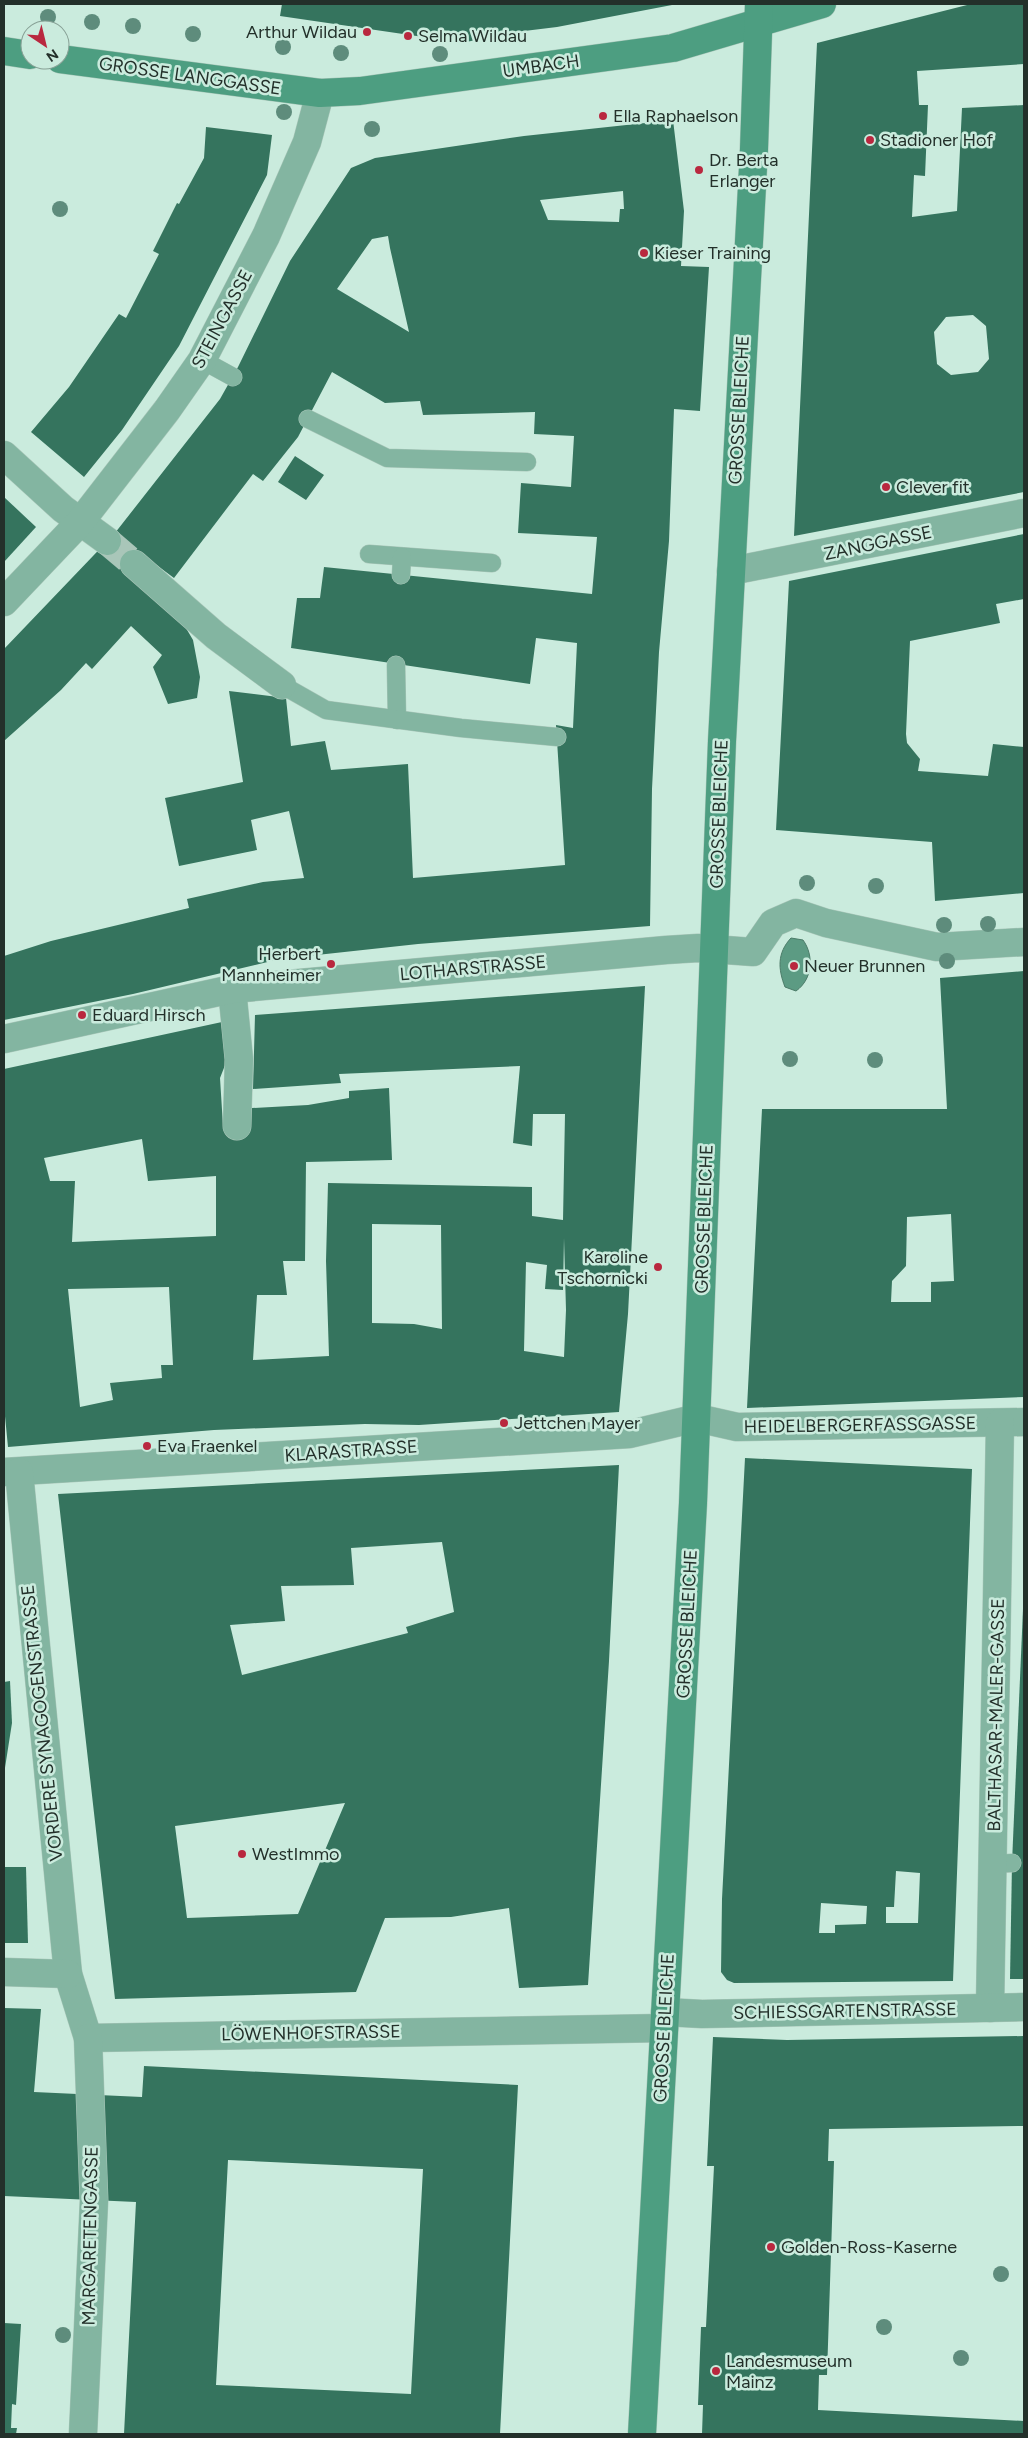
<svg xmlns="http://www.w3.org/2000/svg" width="1028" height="2438" font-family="Figtree,sans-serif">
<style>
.water{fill:#5c9b83;stroke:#4b7b68}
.building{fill:#35745e;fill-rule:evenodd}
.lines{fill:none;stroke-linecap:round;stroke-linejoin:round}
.street-tunnel{stroke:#a9c6b9;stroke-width:28;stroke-dasharray:28 14;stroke-linecap:butt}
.lane-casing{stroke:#a9c6b9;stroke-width:19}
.street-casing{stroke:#a9c6b9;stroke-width:29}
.secondary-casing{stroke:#a9c6b9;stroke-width:29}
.lane{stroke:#83b5a1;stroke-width:18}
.street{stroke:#83b5a1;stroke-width:28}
.secondary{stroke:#4d9e81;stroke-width:28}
.tree{fill:#5e8c7c}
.poi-dot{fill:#b9283f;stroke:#caebdd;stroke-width:2}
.labels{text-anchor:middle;stroke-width:5;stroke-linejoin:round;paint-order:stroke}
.poi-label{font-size:18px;fill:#23302a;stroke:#caebdd;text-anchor:start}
.street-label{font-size:18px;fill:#23302a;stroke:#caebdd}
</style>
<rect width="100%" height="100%" fill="#caebdd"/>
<path class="water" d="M791 938 803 940C814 955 813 979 796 991L785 987C778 969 777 953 791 938Z"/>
<g class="building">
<path d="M282 4H672V5L557 27 516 32 466 42 462 36 444 34V40L280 16Z"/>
<path d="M971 4H1024V64L917 71 919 105H928L925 176 914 175 912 217 957 211 962 108 1024 105V492L794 536 817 43ZM973 315 986 326 989 359 978 372 951 375 937 364 934 332 946 317Z"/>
<path d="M673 120 684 211 681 266 709 267 700 411 674 409 669 541 659 652 652 789 650 926 418 944 280 959 133 994 4 1020V956L51 941 189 908 187 899 263 882 304 878 289 811 251 820 257 850 179 866 165 798 243 782 229 691 286 698 291 746 325 741 331 770 408 764 413 878 565 865 556 725 573 728 577 643 536 638 530 684 291 648 297 598H320L324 567 592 594 597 537 518 533 521 483 571 487 574 436 534 434 535 412 423 415 420 401 385 403 332 372 298 437 263 481 253 474 174 578 143 555 193 640 200 677 197 698 168 704 153 667 162 655 131 626 92 669 86 663 61 690 4 741V649L115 533 220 399 238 367 290 261 351 168 375 158 524 136ZM623 191 624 209H620L619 222 548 220 540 200ZM388 236 390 248 409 332 337 289 372 239Z"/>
<path d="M206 127 272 135 267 175 179 346 122 430 84 477 31 432 69 387 119 314 126 318 159 254 153 251 177 203 179 204 204 158Z"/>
<path d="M295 456 324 475 306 500 278 482Z"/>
<path d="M4 497 36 527 4 562Z"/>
<path d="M1024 534V599L996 604 1000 623 910 641 906 734 907 743 920 759 918 771 988 776 993 744 1024 747V893L935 901 932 842 776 830 789 581Z"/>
<path d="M1024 971V1397L747 1408 762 1109H947L940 978ZM951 1214 954 1281 931 1282V1302H891L892 1281 906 1266 907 1217Z"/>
<path d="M645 986 628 1314 619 1412 419 1425 365 1424 214 1430 8 1447 4 1406V1069L222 1022 229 1055 220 1078 223 1126H248L252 1108 308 1105 349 1098V1091L389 1088 392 1160 306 1162 305 1261H283L287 1295H257L253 1360 329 1356 326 1261 328 1183 532 1187V1216L563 1220 565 1114H533L532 1146 513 1143 520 1066 339 1074 341 1083 253 1089 255 1015ZM142 1139 148 1181 216 1176V1236L72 1242 75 1181H50L44 1158ZM372 1224 441 1225 442 1329 414 1324 372 1323ZM564 1238 566 1310 564 1357 524 1351 526 1262 547 1265 545 1289 563 1290ZM169 1287 173 1365H161L162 1378 110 1383 113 1400 80 1407 68 1289Z"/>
<path d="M745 1458 972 1469 953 1981 734 1983 727 1980 721 1972 722 1899ZM896 1871 920 1873 918 1923H886V1907H894ZM821 1903 867 1906 866 1924 835 1925V1933H819Z"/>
<path d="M619 1465 609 1661 588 1985 519 1988 509 1908 451 1917 385 1918 356 1992 115 1999 58 1494ZM442 1542 454 1612 406 1627 408 1633 242 1675 230 1625 285 1621 281 1586 354 1585 351 1548ZM345 1803 298 1914 187 1918 175 1826Z"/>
<path d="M1023 1609 1024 1979H1010L1012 1863Z"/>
<path d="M10 1681 12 1723 4 1774V1682Z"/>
<path d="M4 1867H26L28 1943H4Z"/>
<path d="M4 2008 41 2009 34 2092 142 2097 144 2066 518 2085 500 2434H124L136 2202 4 2196ZM228 2160 423 2169 411 2394 216 2385Z"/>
<path d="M1024 2036V2126L829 2129 828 2161H834L827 2375H819L818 2410 1024 2421V2434H702L703 2405H698L701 2327H706L714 2166H707L713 2037 787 2040Z"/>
<path d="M4 2323 21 2324 16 2405 12 2404 11 2428H17L16 2434H4Z"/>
</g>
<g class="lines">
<path class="street-tunnel" d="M107 541 134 564"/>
<defs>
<g id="lane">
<path d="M202 360 233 377"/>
<path d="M308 419 387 458 527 462"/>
<path d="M369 554 492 563"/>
<path d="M401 575 402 557"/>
<path d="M396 665 397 720"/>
<path d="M282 685 326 710 461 728 557 737"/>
<path d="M993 1864 1012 1863"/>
</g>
<g id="street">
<path d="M4 455 63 509 107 541"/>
<path d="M134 564 216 636 282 685"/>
<path d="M731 571 1024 513"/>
<path d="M4 602 81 521 167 410 202 360 266 236 307 142 320 93"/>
<path d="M232 989 239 1059 237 1126"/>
<path d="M4 1039 232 989 666 950 698 948 753 952 773 923 796 913 826 923 937 947 1024 942"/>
<path d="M4 1472 630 1434 697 1418 737 1427 1024 1422"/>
<path d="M19 1472 68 1974 88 2038 664 2028"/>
<path d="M4 1972 68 1974"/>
<path d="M990 2008 1000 1423"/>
<path d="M665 2012 702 2014 1024 2007"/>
<path d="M83 2434 94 2201 88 2038"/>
</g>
<g id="secondary">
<path d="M4 51 30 55"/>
<path d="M60 59 320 93 360 91 673 48 822 4"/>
<path d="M642 2434 693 1503 722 741 754 149 759 4"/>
</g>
</defs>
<use href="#lane" class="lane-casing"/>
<use href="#street" class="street-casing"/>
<use href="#secondary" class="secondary-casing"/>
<use href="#lane" class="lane"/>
<use href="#street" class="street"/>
<use href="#secondary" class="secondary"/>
</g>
<g class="tree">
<circle cx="48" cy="17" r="8"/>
<circle cx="92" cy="22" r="8"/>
<circle cx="133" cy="26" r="8"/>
<circle cx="193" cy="34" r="8"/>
<circle cx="283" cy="47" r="8"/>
<circle cx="341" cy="53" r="8"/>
<circle cx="440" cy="54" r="8"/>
<circle cx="284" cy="112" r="8"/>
<circle cx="372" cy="129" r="8"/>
<circle cx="60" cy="209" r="8"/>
<circle cx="807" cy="883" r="8"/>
<circle cx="876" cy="886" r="8"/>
<circle cx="988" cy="924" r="8"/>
<circle cx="944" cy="925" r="8"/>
<circle cx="947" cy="961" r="8"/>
<circle cx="790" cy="1059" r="8"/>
<circle cx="875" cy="1060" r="8"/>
<circle cx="1001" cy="2274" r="8"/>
<circle cx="884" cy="2327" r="8"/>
<circle cx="63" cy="2335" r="8"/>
<circle cx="961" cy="2358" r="8"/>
</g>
<g class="poi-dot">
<circle cx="367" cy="32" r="5"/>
<circle cx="408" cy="36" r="5"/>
<circle cx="603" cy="116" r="5"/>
<circle cx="870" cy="140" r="5"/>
<circle cx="699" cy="170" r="5"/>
<circle cx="644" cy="253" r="5"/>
<circle cx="886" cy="487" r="5"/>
<circle cx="331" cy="964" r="5"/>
<circle cx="794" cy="966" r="5"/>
<circle cx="82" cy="1015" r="5"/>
<circle cx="658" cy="1267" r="5"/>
<circle cx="504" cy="1423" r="5"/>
<circle cx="147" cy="1446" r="5"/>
<circle cx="242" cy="1854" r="5"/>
<circle cx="771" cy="2247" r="5"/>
<circle cx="716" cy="2371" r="5"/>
</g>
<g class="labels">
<g class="poi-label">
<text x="357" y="38" text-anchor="end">Arthur Wildau</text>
<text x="418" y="42">Selma Wildau</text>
<text x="613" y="122">Ella Raphaelson</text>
<text x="880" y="146">Stadioner Hof</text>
<text x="709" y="166">Dr. Berta<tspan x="709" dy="21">Erlanger</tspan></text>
<text x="654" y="259">Kieser Training</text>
<text x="896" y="493">Clever fit</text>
<text x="321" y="960" text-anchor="end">Herbert<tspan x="321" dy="21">Mannheimer</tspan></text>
<text x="804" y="972">Neuer Brunnen</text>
<text x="92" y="1021">Eduard Hirsch</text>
<text x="648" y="1263" text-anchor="end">Karoline<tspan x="648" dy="21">Tschornicki</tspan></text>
<text x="514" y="1429">Jettchen Mayer</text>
<text x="157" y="1452">Eva Fraenkel</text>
<text x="252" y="1860">WestImmo</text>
<text x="781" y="2253">Golden-Ross-Kaserne</text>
<text x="726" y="2367">Landesmuseum<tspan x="726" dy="21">Mainz</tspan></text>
</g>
<g class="street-label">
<text transform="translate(541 66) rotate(-8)" y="6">UMBACH</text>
<text transform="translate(190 76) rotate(8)" y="6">GROSSE LANGGASSE</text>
<text transform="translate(222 319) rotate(-62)" y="6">STEINGASSE</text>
<text transform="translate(739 410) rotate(-87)" y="6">GROSSE BLEICHE</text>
<text transform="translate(878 543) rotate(-12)" y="6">ZANGGASSE</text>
<text transform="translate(719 814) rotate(-88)" y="6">GROSSE BLEICHE</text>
<text transform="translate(473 968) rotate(-5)" y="6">LOTHARSTRASSE</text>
<text transform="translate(704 1219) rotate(-88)" y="6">GROSSE BLEICHE</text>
<text transform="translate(860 1425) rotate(-1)" y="6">HEIDELBERGERFASSGASSE</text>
<text transform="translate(351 1451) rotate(-4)" y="6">KLARASTRASSE</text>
<text transform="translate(687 1624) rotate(-87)" y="6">GROSSE BLEICHE</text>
<text transform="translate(996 1715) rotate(-89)" y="6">BALTHASAR-MALER-GASSE</text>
<text transform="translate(42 1723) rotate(-96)" y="6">VORDERE SYNAGOGENSTRASSE</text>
<text transform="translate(845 2011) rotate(-1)" y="6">SCHIESSGARTENSTRASSE</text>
<text transform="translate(664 2028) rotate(-87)" y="6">GROSSE BLEICHE</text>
<text transform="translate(311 2033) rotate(-1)" y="6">LÖWENHOFSTRASSE</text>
<text transform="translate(90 2236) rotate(-89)" y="6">MARGARETENGASSE</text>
</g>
</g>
<rect width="1028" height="2438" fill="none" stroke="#23302a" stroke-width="10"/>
<g transform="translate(45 45) rotate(145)"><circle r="24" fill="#caebdd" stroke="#87a095"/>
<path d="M0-4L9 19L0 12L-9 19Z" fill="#b9283f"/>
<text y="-8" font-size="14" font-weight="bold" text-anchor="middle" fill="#23302a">N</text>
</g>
</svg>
